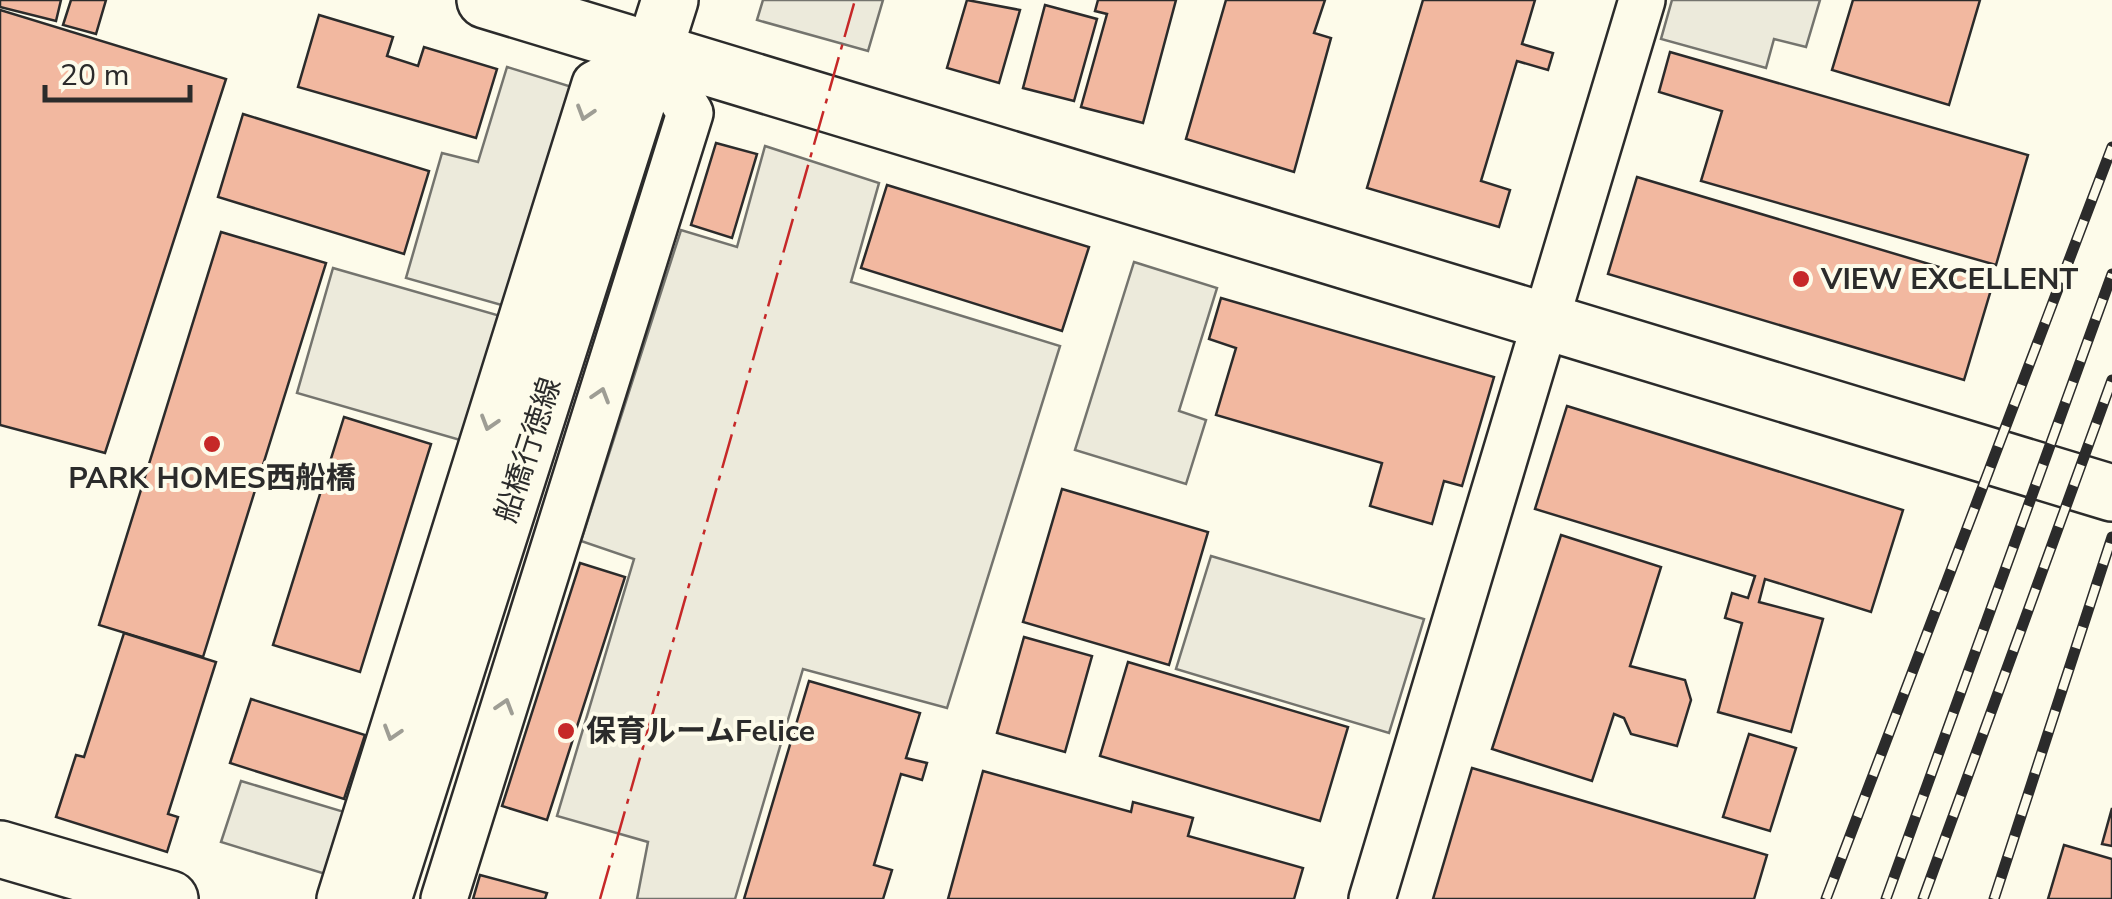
<svg xmlns="http://www.w3.org/2000/svg" width="2112" height="899" font-family="'Nunito Sans','Noto Sans JP',sans-serif">
<style>
.parking{fill:#eceadb;stroke:#74746e;stroke-width:2.5}
.building{fill:#f2b8a0;stroke:#2b2b2b;stroke-width:2.5}
.lines{fill:none;stroke-linecap:round;stroke-linejoin:round}
.minor-casing{stroke:#2b2b2b;stroke-width:50}
.tertiary-casing{stroke:#2b2b2b;stroke-width:60}
.secondary-casing{stroke:#2b2b2b;stroke-width:60}
.minor{stroke:#fdfbea;stroke-width:45}
.tertiary{stroke:#fdfbea;stroke-width:55}
.secondary{stroke:#fdfbea;stroke-width:55}
.rail-casing{stroke:#2b2b2b;stroke-width:11}
.rail{stroke:#fdfbea;stroke-width:8;stroke-dasharray:22;stroke-linecap:butt}
.power{stroke:#c62828;stroke-width:2.5;stroke-dasharray:35 8 5 8;stroke-linecap:butt}
.oneway{stroke:#9e9d94}
.poi-dot{fill:#c62828;stroke:#fdfbea;stroke-width:4}
.labels{text-anchor:middle;stroke-width:8;stroke-linejoin:round;paint-order:stroke}
.poi-label{font-size:30px;font-weight:bold;fill:#2b2b2b;stroke:#fdfbea;text-anchor:start}
.street-label{font-size:30px;fill:#2b2b2b;stroke:#fdfbea}
</style>
<rect width="100%" height="100%" fill="#fdfbea"/>
<g class="parking">
<path d="M763 0H883L868 51 757 20Z"/>
<path d="M1672 0H1820L1806 47 1774 39 1766 68 1661 39Z"/>
<path d="M507 67 572 87 505 306 406 278 442 153 478 162Z"/>
<path d="M765 146 879 183 851 282 1060 346 947 708 803 669 735 899H637L648 842 557 816 634 559 581 541 681 230 737 247Z"/>
<path d="M1134 262 1217 288 1179 411 1206 420 1186 484 1075 450Z"/>
<path d="M333 268 504 317 467 442 297 393Z"/>
<path d="M1211 556 1424 619 1389 733 1176 669Z"/>
<path d="M241 781 351 814 332 876 221 842Z"/>
</g>
<g class="building">
<path d="M0 0H61L56 21 0 7Z"/>
<path d="M71 0H106L96 34 63 25Z"/>
<path d="M967 0 1020 10 999 83 947 68Z"/>
<path d="M1098 0H1176L1143 123 1081 107 1107 14 1095 11Z"/>
<path d="M1226 0H1325L1314 33 1331 38 1294 172 1186 139Z"/>
<path d="M1423 0H1535L1522 44 1553 53 1548 70 1517 61 1481 181 1510 190 1499 227 1367 188Z"/>
<path d="M1853 0H1980L1949 105 1832 70Z"/>
<path d="M1045 5 1097 19 1074 101 1023 88Z"/>
<path d="M0 10 226 79 105 453 0 425Z"/>
<path d="M319 15 393 37 387 56 418 66 424 47 497 69 476 138 298 87Z"/>
<path d="M1670 52 2028 155 1996 265 1701 181 1722 111 1659 92Z"/>
<path d="M243 114 429 171 404 254 218 197Z"/>
<path d="M716 143 757 154 732 238 691 225Z"/>
<path d="M1637 177 1993 283 1964 380 1608 274Z"/>
<path d="M887 185 1089 247 1062 331 861 268Z"/>
<path d="M221 232 326 263 203 657 99 625Z"/>
<path d="M1221 298 1494 377 1462 486 1444 481 1432 524 1370 506 1382 463 1216 415 1236 348 1209 339Z"/>
<path d="M1567 406 1903 510 1871 612 1765 579 1759 602 1823 619 1791 732 1718 712 1742 623 1725 618 1732 593 1748 598 1755 576 1535 509Z"/>
<path d="M344 417 431 444 360 672 273 645Z"/>
<path d="M1062 489 1208 532 1169 665 1023 622Z"/>
<path d="M1561 535 1661 567 1630 666 1685 680 1691 700 1677 746 1631 734 1624 718 1614 714 1592 781 1492 749Z"/>
<path d="M580 563 625 577 547 820 502 806Z"/>
<path d="M124 633 216 662 168 814 178 817 167 852 56 817 76 755 84 757Z"/>
<path d="M1024 637 1092 656 1065 752 997 733Z"/>
<path d="M1128 662 1348 727 1320 821 1100 756Z"/>
<path d="M809 681 920 713 906 758 927 763 922 780 901 774 874 865 892 870 883 899H744Z"/>
<path d="M251 699 365 735 344 799 230 763Z"/>
<path d="M1749 734 1796 748 1770 831 1723 817Z"/>
<path d="M1472 768 1767 855 1754 899H1433Z"/>
<path d="M983 771 1131 812 1133 802 1193 818 1188 836 1303 868 1294 899H948Z"/>
<path d="M2112 808V846L2102 844Z"/>
<path d="M2064 845 2112 859V899H2048Z"/>
<path d="M480 875 547 893 545 899H473Z"/>
</g>
<g class="lines">
<defs>
<g id="minor">
<path d="M340 899 595 84 654 53 690 113 444 899"/>
<path d="M1372 899 1642 0"/>
</g>
<g id="tertiary">
<path d="M485 0 2112 493"/>
<path d="M0 849 170 899"/>
</g>
<path id="secondary" d="M383 899 670 0"/>
</defs>
<use href="#minor" class="minor-casing"/>
<use href="#tertiary" class="tertiary-casing"/>
<use href="#secondary" class="secondary-casing"/>
<use href="#minor" class="minor"/>
<use href="#tertiary" class="tertiary"/>
<use href="#secondary" class="secondary"/>
<defs>
<g id="rail">
<path d="M1826 899 2112 147"/>
<path d="M1886 899 2112 274"/>
<path d="M1923 899 2112 380"/>
<path d="M1994 899 2112 537"/>
</g>
</defs>
<use href="#rail" class="rail-casing"/>
<use href="#rail" class="rail"/>
<path class="power" d="M600 899 855 0"/>
</g>
<defs><path id="oneway-chevron" d="M-2-3.5L2.5 0L-2 3.5" fill="none" stroke-width="1.6" stroke-linecap="round" stroke-linejoin="round" transform="scale(2.5)"/></defs>
<g class="oneway">
<use href="#oneway-chevron" transform="translate(585 113) rotate(107)"/>
<use href="#oneway-chevron" transform="translate(601 395) rotate(-73)"/>
<use href="#oneway-chevron" transform="translate(489 423) rotate(107)"/>
<use href="#oneway-chevron" transform="translate(505 706) rotate(-73)"/>
<use href="#oneway-chevron" transform="translate(392 733) rotate(107)"/>
</g>
<g class="poi-dot">
<circle cx="1801" cy="279" r="10"/>
<circle cx="212" cy="444" r="10"/>
<circle cx="566" cy="731" r="10"/>
</g>
<g class="labels">
<g class="poi-label">
<text x="1821" y="289">VIEW EXCELLENT</text>
<text x="212" y="488" text-anchor="middle">PARK HOMES西船橋</text>
<text x="586" y="741">保育ルームFelice</text>
</g>
<g class="street-label">
<text transform="translate(528 450) rotate(-72)" y="10">船橋行徳線</text>
</g>
</g>
<path d="M45 85v15h145v-15" fill="none" stroke="#2b2b2b" stroke-width="5"/>
<text x="60" y="85" font-size="30" fill="#2b2b2b" stroke="#fdfbea" stroke-width="8" paint-order="stroke">20 m</text>
</svg>
